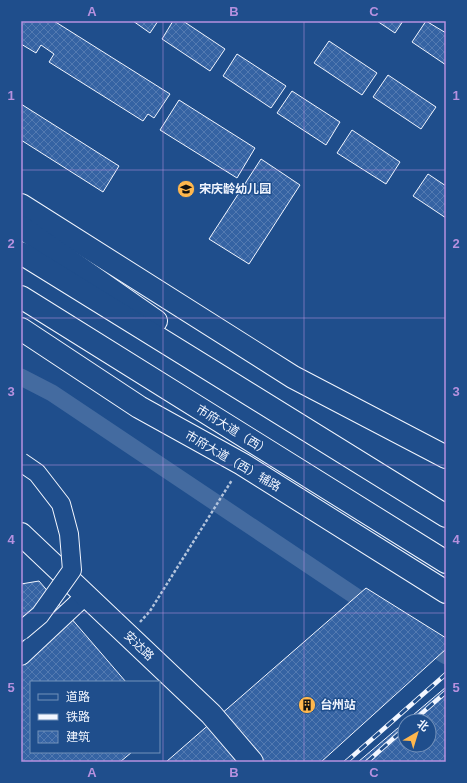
<svg xmlns="http://www.w3.org/2000/svg" width="467" height="783" font-family="Helvetica,'Noto Sans SC',sans-serif">
<style>
.lines{fill:none;stroke-linecap:round;stroke-linejoin:round}
.canal{stroke:#446ba0;stroke-width:17}
.building{fill:url(#building-cross-hatch);stroke:#f2f6ff}
.minor-casing{stroke:#f2f6ff;stroke-width:20}
.major-casing{stroke:#f2f6ff;stroke-width:24}
.highway-casing{stroke:#f2f6ff;stroke-width:24}
.path{stroke:#b3c4dc;stroke-width:2.5;stroke-dasharray:3 2;stroke-linecap:butt}
.minor{stroke:#1f4e8c;stroke-width:18}
.major{stroke:#1f4e8c;stroke-width:22}
.highway{stroke:#1f4e8c;stroke-width:22}
.rail-casing{stroke:#f2f6ff;stroke-width:4.5}
.rail{stroke:#1f4e8c;stroke-width:3;stroke-dasharray:9;stroke-linecap:butt}
.minor-bridge-casing{stroke:#f2f6ff;stroke-width:20;stroke-linecap:butt}
.minor-bridge{stroke:#1f4e8c;stroke-width:18}
.grid{fill:none;stroke:#b691df;stroke-width:1;stroke-opacity:0.55}
.labels{text-anchor:middle;stroke-width:3;stroke-linejoin:round;paint-order:stroke}
.poi-label{font-size:12px;font-weight:bold;fill:#f2f6ff;stroke:#1f4e8c;text-anchor:start}
.street-label{font-size:12px;fill:#f2f6ff;stroke:#1f4e8c}
.neatline{fill:none;stroke:#b691df;stroke-width:1.5}
.grid-label{font-size:13px;text-anchor:middle;font-weight:bold;fill:#b691df}
</style>
<defs>
<pattern id="building-cross-hatch" width="8" height="8" patternUnits="userSpaceOnUse"><rect width="8" height="8" fill="#3563a3"/><path d="M0 0l8 8M0 8l8-8" fill="none" stroke="#537ab1"/></pattern>
</defs>
<rect width="100%" height="100%" fill="#1f4e8c"/>
<g class="lines">
<g class="canal">
<path d="M21 377 52 393 376 610"/>
<path d="M423 641 446 656"/>
</g>
</g>
<g class="building">
<path d="M21 21H54L170 94 154 118 148 114 143 121 49 62 54 54 41 45 36 53 21 44Z"/>
<path d="M133 21H158L150 33Z"/>
<path d="M173 21H183L225 49 210 71 162 39Z"/>
<path d="M377 21H403L395 33Z"/>
<path d="M426 21 446 33V65L412 42Z"/>
<path d="M329 41 377 73 362 95 314 63Z"/>
<path d="M237 54 286 86 271 108 223 76Z"/>
<path d="M388 75 436 107 421 129 373 97Z"/>
<path d="M292 91 340 122 326 145 277 113Z"/>
<path d="M179 100 255 148 237 178 160 130Z"/>
<path d="M21 104 119 166 103 192 21 140Z"/>
<path d="M352 130 400 162 386 184 337 153Z"/>
<path d="M261 159 300 185 249 264 209 239Z"/>
<path d="M428 174 446 186V218L413 196Z"/>
<path d="M39 581 126 682H31V752H132L120 762H21V584Z"/>
<path d="M366 588 446 638V649L321 762H166Z"/>
<path d="M446 687V762H358L405 722V745H429V721H406Z"/>
</g>
<g class="lines">
<defs>
<path id="minor" d="M21 656 85 596"/>
<g id="major">
<path d="M21 205 293 377 446 457"/>
<path d="M21 329 139 407 242 464 446 592"/>
<path d="M21 534 211 714 252 762"/>
</g>
<g id="highway">
<path d="M21 227 156 321"/>
<path d="M21 253 446 516"/>
<path d="M21 297 446 562"/>
</g>
</defs>
<use href="#minor" class="minor-casing"/>
<use href="#major" class="major-casing"/>
<use href="#highway" class="highway-casing"/>
<path class="path" d="M140 622 150 611 232 480"/>
<use href="#minor" class="minor"/>
<use href="#major" class="major"/>
<use href="#highway" class="highway"/>
<defs>
<g id="rail">
<path d="M413 721 446 692"/>
<path d="M346 762 446 674"/>
<path d="M367 762 405 728"/>
</g>
</defs>
<use href="#rail" class="rail-casing"/>
<use href="#rail" class="rail"/>
<defs>
<path id="minor-bridge" d="M21 462 37 473 61 504 69 534 72 570 40 615 21 631"/>
</defs>
<use href="#minor-bridge" class="minor-bridge-casing"/>
<use href="#minor-bridge" class="minor-bridge"/>
</g>
<path class="grid" d="M163 21V762M304 21V762M21 170H446M21 318H446M21 465H446M21 613H446"/>
<defs>
<symbol id="school-disc" viewBox="-11 -11 22 22"><circle r="9.5" fill="#ffb74d" stroke="#1f4e8c"/><path d="M0-5L7-2L0 1L-7-2ZM-4 1L0 2.5L4 1V4Q0 6-4 4Z" fill="#111"/></symbol>
<symbol id="building-disc" viewBox="-11 -11 22 22"><circle r="9.5" fill="#ffb74d" stroke="#1f4e8c"/><path d="M-4-6H4V6H1V3H-1V6H-4ZM-2.5-4.3h1.7v1.8h-1.7ZM.8-4.3h1.7v1.8H.8ZM-2.5-1h1.7V.8h-1.7ZM.8-1h1.7V.8H.8Z" fill="#111"/></symbol>
</defs>
<g fill-rule="evenodd">
<use href="#school-disc" x="176" y="179" width="20" height="20"/>
<use href="#building-disc" x="297" y="695" width="20" height="20"/>
</g>
<g class="labels">
<g class="poi-label">
<text x="199" y="193">宋庆龄幼儿园</text>
<text x="320" y="709">台州站</text>
</g>
<g class="street-label">
<text transform="translate(233 430) rotate(32)" y="4">市府大道（西）</text>
<text transform="translate(233 461) rotate(30)" y="4">市府大道（西）辅路</text>
<text transform="translate(139 646) rotate(44)" y="4">安达路</text>
</g>
</g>
<rect width="467" height="783" fill="none" stroke="#1f4e8c" stroke-width="44"/>
<rect x="30" y="681" width="130" height="72" fill="#1f4e8c" stroke="#7391ba"/>
<rect x="38" y="694" width="20" height="6" fill="#1f4e8c" stroke="#7391ba"/>
<text x="66" y="701" font-size="12" fill="#f2f6ff">道路</text>
<rect x="38" y="714" width="20" height="6" fill="#f2f6ff" stroke="#7391ba"/>
<text x="66" y="721" font-size="12" fill="#f2f6ff">铁路</text>
<rect x="38" y="731" width="20" height="12" fill="url(#building-cross-hatch)" stroke="#7391ba"/>
<text x="66" y="741" font-size="12" fill="#f2f6ff">建筑</text>
<g transform="translate(417 733) rotate(38)"><circle r="19" fill="#1f4e8c" stroke="#7391ba"/>
<path d="M0-3L7 15L0 10L-7 15Z" fill="#ffb74d"/>
<text y="-6" font-size="11" font-weight="bold" text-anchor="middle" fill="#f2f6ff">北</text>
</g>
<rect x="22" y="22" width="423" height="739" class="neatline"/>
<g class="grid-label">
<text x="92" y="16">A</text>
<text x="234" y="16">B</text>
<text x="374" y="16">C</text>
<text x="11" y="100">1</text>
<text x="456" y="100">1</text>
<text x="11" y="248">2</text>
<text x="456" y="248">2</text>
<text x="11" y="396">3</text>
<text x="456" y="396">3</text>
<text x="11" y="544">4</text>
<text x="456" y="544">4</text>
<text x="11" y="692">5</text>
<text x="456" y="692">5</text>
<text x="92" y="777">A</text>
<text x="234" y="777">B</text>
<text x="374" y="777">C</text>
</g>
</svg>
